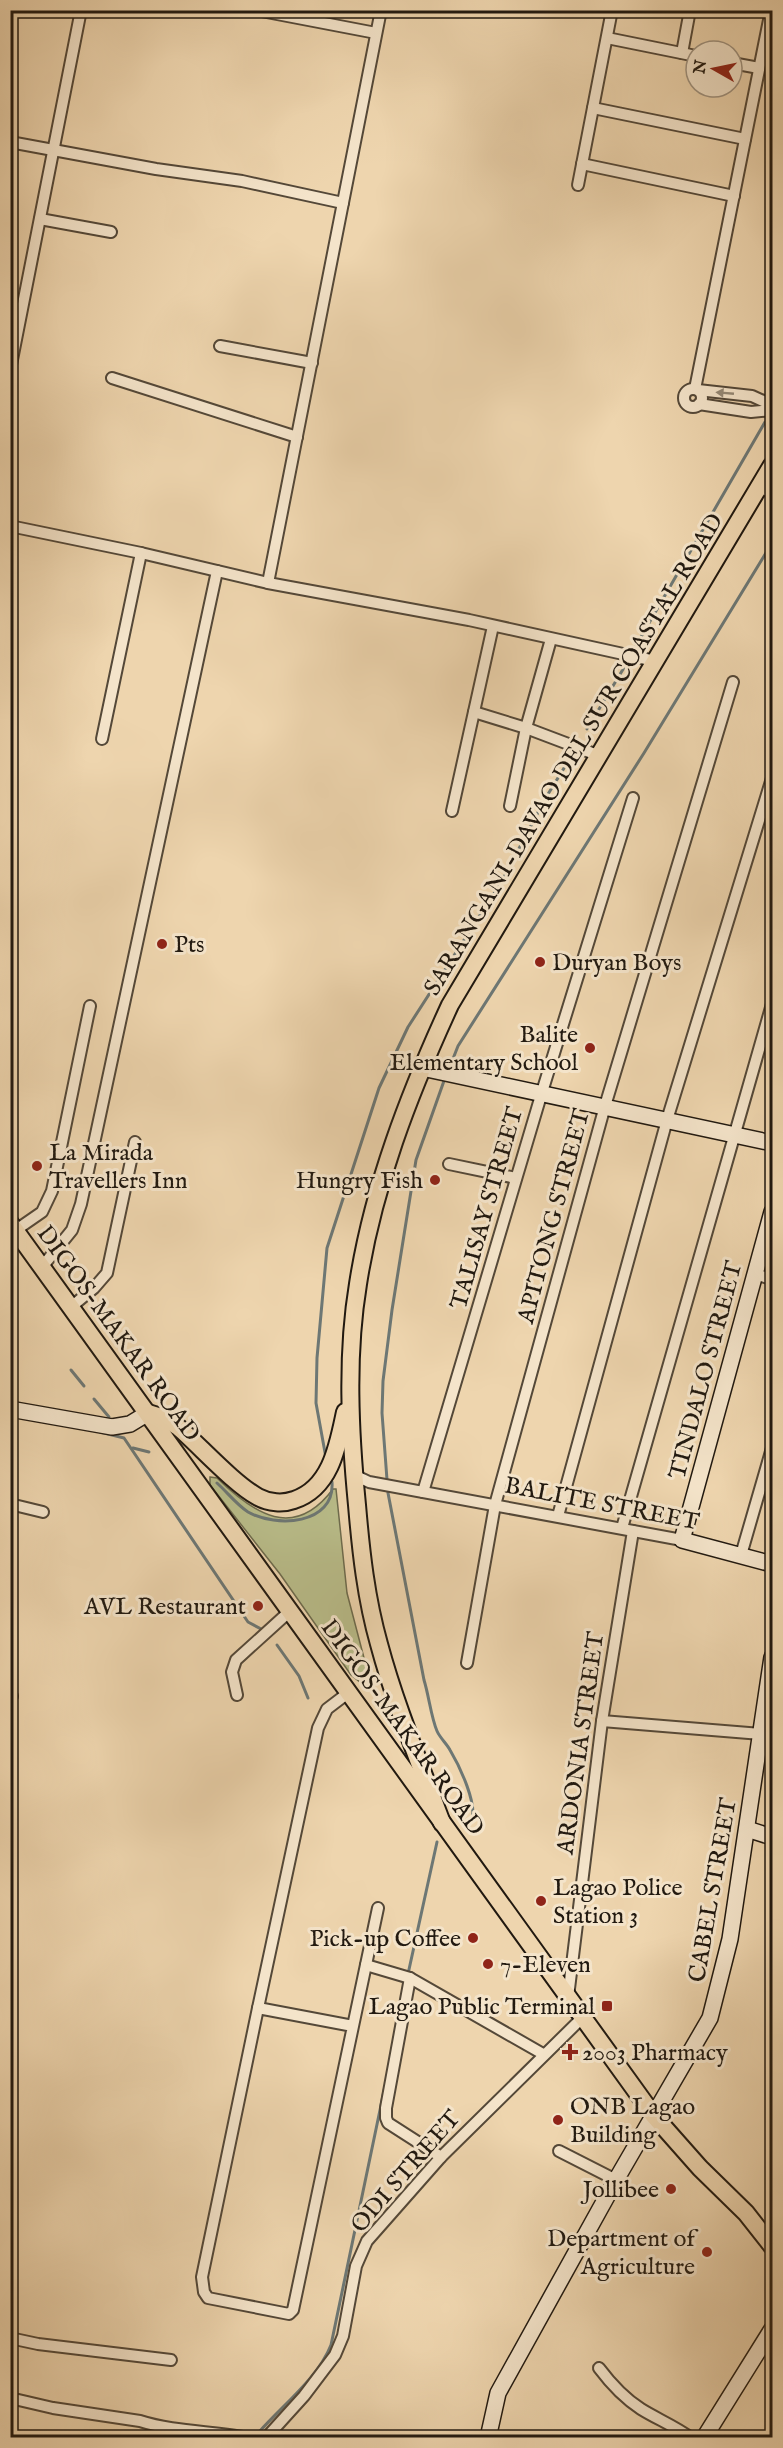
<svg xmlns="http://www.w3.org/2000/svg" width="783" height="2448" font-family="'IM FELL English',serif">
<style>
.green{fill:#b9bd8a;stroke:#6d6b4d;stroke-width:1.5}
.lines{fill:none;stroke-linecap:round;stroke-linejoin:round}
.stream{stroke:#6d7774;stroke-width:3}
.street-casing{stroke:#544838;stroke-width:14}
.secondary-casing{stroke:#211910;stroke-width:18}
.primary-casing{stroke:#211910;stroke-width:20}
.street{stroke:#f4e4ca;stroke-width:10}
.secondary{stroke:#f4e4ca;stroke-width:15}
.primary{stroke:#eed5ae;stroke-width:16}
.oneway{fill:#958976}
.poi-dot{fill:#8f2418;stroke:#f4e4ca;stroke-width:2}
.labels{text-anchor:middle;stroke-width:6;stroke-linejoin:round;paint-order:stroke}
.street-label{font-size:24px;fill:#211910;stroke:#f4e4ca}
.poi-label{font-size:24px;fill:#211910;stroke:#f4e4ca;text-anchor:start}
</style>
<rect width="100%" height="100%" fill="#eed5ae"/>
<filter id="stains"><feTurbulence type="fractalNoise" baseFrequency=".00333" numOctaves="4"/><feColorMatrix values="0 0 0 0 .2 0 0 0 0 .09 0 0 0 0 .02 0 0 0 .5 -.17"/></filter>
<radialGradient id="worn" r=".72"><stop offset=".6" stop-color="#630" stop-opacity="0"/><stop offset="1" stop-color="#630" stop-opacity=".3"/></radialGradient>
<path class="green" d="M210 1477 217 1478C254 1514 294 1541 333 1489H336L347 1593 369 1677 368 1681 361 1683 351 1675 280 1574 210 1485Z"/>
<g class="lines">
<g class="stream">
<path d="M634 649 765 422"/>
<path d="M587 729 625 666"/>
<path d="M449 1069 458 1046 644 753 772 543"/>
<path d="M445 1078 416 1160 392 1310 383 1381 382 1413 388 1493 424 1680C429 1696 431 1717 437 1731 440 1738 447 1744 450 1750 459 1765 479 1806 471 1822"/>
<path d="M71 1370 84 1386"/>
<path d="M94 1399 109 1417"/>
<path d="M100 1432 124 1438 248 1622 263 1630"/>
<path d="M133 1448 149 1452"/>
<path d="M326 1458 316 1403 317 1358 327 1248 379 1088 408 1027 502 881 545 799 569 760"/>
<path d="M217 1483C227 1492 237 1505 248 1512 276 1528 335 1525 332 1482"/>
<path d="M277 1645 299 1676 308 1698"/>
<path d="M408 1974 437 1842"/>
<path d="M260 2431C283 2405 318 2378 331 2345L385 2086"/>
</g>
<defs>
<g id="street">
<path d="M256 10 376 33"/>
<path d="M607 38 696 56"/>
<path d="M682 53 690 10"/>
<path d="M732 63 759 68"/>
<path d="M593 108 745 139"/>
<path d="M10 142 156 169 242 181 343 203"/>
<path d="M582 164 734 196"/>
<path d="M578 185 612 10"/>
<path d="M40 219 111 232"/>
<path d="M220 346 312 363"/>
<path d="M10 370 81 10"/>
<path d="M112 378 297 437"/>
<circle cx="693" cy="398" r="9"/>
<path d="M695 389 771 10"/>
<path d="M698 390 752 396 772 405"/>
<path d="M699 404 751 412 772 410"/>
<path d="M760 486 772 494"/>
<path d="M10 526 141 553 268 583 469 620 655 661"/>
<path d="M268 583 381 10"/>
<path d="M474 712 526 728 600 756"/>
<path d="M102 739 141 553"/>
<path d="M510 806 526 728 551 639"/>
<path d="M452 811 493 626"/>
<path d="M449 1164 516 1178"/>
<path d="M16 1230 42 1212 52 1191 90 1006"/>
<path d="M42 1267 72 1230 81 1204 217 571"/>
<path d="M754 1274 772 1279"/>
<path d="M71 1307 94 1288 107 1273 135 1142"/>
<path d="M354 1475 369 1482 682 1540"/>
<path d="M423 1492 542 1092 633 798"/>
<path d="M10 1504 43 1512"/>
<path d="M558 1516 667 1120 772 778"/>
<path d="M622 1528 772 1004"/>
<path d="M741 1555 772 1448"/>
<path d="M467 1663 495 1505 605 1106 733 682"/>
<path d="M237 1695 232 1672 236 1660 290 1611"/>
<path d="M10 1696H12"/>
<path d="M602 1721 761 1734"/>
<path d="M366 1965 410 1978 543 2054"/>
<path d="M410 1978 386 2108V2118L388 2123 441 2157"/>
<path d="M568 1997 602 1721 633 1531"/>
<path d="M258 2008 318 1728 327 1709 348 1693"/>
<path d="M353 2026 258 2008 202 2277 204 2292 208 2298 289 2314 293 2310 378 1908"/>
<path d="M559 2151 616 2180"/>
<path d="M10 2338 38 2344 171 2360"/>
<path d="M599 2368C611 2384 624 2398 641 2409 657 2419 675 2426 691 2438"/>
<path d="M10 2398 53 2408 140 2421C174 2432 213 2431 249 2438"/>
<path d="M266 2438 304 2396 335 2355 343 2336 356 2266 367 2241 441 2157 582 2018"/>
</g>
<g id="secondary">
<path d="M422 1068 772 1143"/>
<path d="M772 1212 682 1540 772 1564"/>
<path d="M10 1409 112 1427 130 1424 148 1413"/>
<path d="M747 1829 772 1837"/>
<path d="M488 2438 498 2393 616 2180 710 2018 730 1939 772 1657"/>
<path d="M704 2438 772 2329"/>
</g>
<g id="primary">
<path d="M10 1223 654 2116 700 2168 746 2213 772 2246"/>
<path d="M148 1413 164 1418 178 1427C200 1446 234 1484 258 1497 269 1503 283 1504 294 1500 331 1488 338 1445 345 1412"/>
<path d="M442 1823C420 1764 395 1704 379 1644 366 1598 361 1552 357 1505 350 1433 346 1356 358 1284 373 1187 409 1094 450 1005L772 465"/>
</g>
</defs>
<use href="#street" class="street-casing"/>
<use href="#secondary" class="secondary-casing"/>
<use href="#primary" class="primary-casing"/>
<use href="#street" class="street"/>
<use href="#secondary" class="secondary"/>
<use href="#primary" class="primary"/>
</g>
<defs><path id="oneway-solid" d="M-6-.8H1V-3.2L6.5 0L1 3.2V.8H-6Z" transform="scale(1.5)"/></defs>
<use class="oneway" href="#oneway-solid" transform="translate(725 393) rotate(-175)"/>
<g class="poi-dot">
<circle cx="162" cy="944" r="6"/>
<circle cx="540" cy="962" r="6"/>
<circle cx="590" cy="1048" r="6"/>
<circle cx="37" cy="1166" r="6"/>
<circle cx="435" cy="1180" r="6"/>
<circle cx="258" cy="1606" r="6"/>
<circle cx="541" cy="1901" r="6"/>
<circle cx="473" cy="1938" r="6"/>
<circle cx="488" cy="1964" r="6"/>
<rect x="601" y="2000" width="12" height="12" rx="3"/>
<path d="M567 2043h6v6h6v6h-6v6h-6v-6h-6v-6h6z"/>
<circle cx="558" cy="2120" r="6"/>
<circle cx="671" cy="2189" r="6"/>
<circle cx="707" cy="2252" r="6"/>
</g>
<g class="labels">
<g class="street-label">
<text transform="translate(573 754) rotate(-59)" y="8">SARANGANI-DAVAO DEL SUR COASTAL ROAD</text>
<text transform="translate(486 1208) rotate(-74)" y="8">TALISAY STREET</text>
<text transform="translate(553 1216) rotate(-75)" y="8">APITONG STREET</text>
<text transform="translate(119 1333) rotate(54)" y="8">DIGOS-MAKAR ROAD</text>
<text transform="translate(705 1370) rotate(-75)" y="8">TINDALO STREET</text>
<text transform="translate(602 1503) rotate(11)" y="8">BALITE STREET</text>
<text transform="translate(403 1727) rotate(54)" y="8">DIGOS-MAKAR ROAD</text>
<text transform="translate(580 1743) rotate(-82)" y="8">ARDONIA STREET</text>
<text transform="translate(712 1890) rotate(-80)" y="8">CABEL STREET</text>
<text transform="translate(405 2171) rotate(-49)" y="8">ODI STREET</text>
</g>
<g class="poi-label">
<text x="174" y="952">Pts</text>
<text x="552" y="970">Duryan Boys</text>
<text x="578" y="1042" text-anchor="end">Balite<tspan x="578" dy="28">Elementary School</tspan></text>
<text x="49" y="1160">La Mirada<tspan x="49" dy="28">Travellers Inn</tspan></text>
<text x="423" y="1188" text-anchor="end">Hungry Fish</text>
<text x="246" y="1614" text-anchor="end">AVL Restaurant</text>
<text x="553" y="1895">Lagao Police<tspan x="553" dy="28">Station 3</tspan></text>
<text x="461" y="1946" text-anchor="end">Pick-up Coffee</text>
<text x="500" y="1972">7-Eleven</text>
<text x="595" y="2014" text-anchor="end">Lagao Public Terminal</text>
<text x="582" y="2060">2003 Pharmacy</text>
<text x="570" y="2114">ONB Lagao<tspan x="570" dy="28">Building</tspan></text>
<text x="659" y="2197" text-anchor="end">Jollibee</text>
<text x="695" y="2246" text-anchor="end">Department of<tspan x="695" dy="28">Agriculture</tspan></text>
</g>
</g>
<rect width="783" height="2448" fill="none" stroke="#eed5ae" stroke-width="36"/>
<rect x="12" y="12" width="759" height="2424" fill="none" stroke="#211910" stroke-width="3"/>
<rect x="18" y="18" width="747" height="2412" fill="none" stroke="#211910" stroke-width="1.5"/>
<g transform="translate(714 69) rotate(279)"><circle r="28" fill="#f4e4ca" stroke="#a09380" stroke-width="1.5"/>
<path d="M0-4.5L10 22L0 15L-10 22Z" fill="#8f2418"/>
<text y="-9" font-size="16" font-weight="bold" text-anchor="middle" fill="#211910">N</text>
</g>
<rect width="100%" height="100%" filter="url(#stains)"/>
<rect width="100%" height="100%" fill="url(#worn)"/>
</svg>
